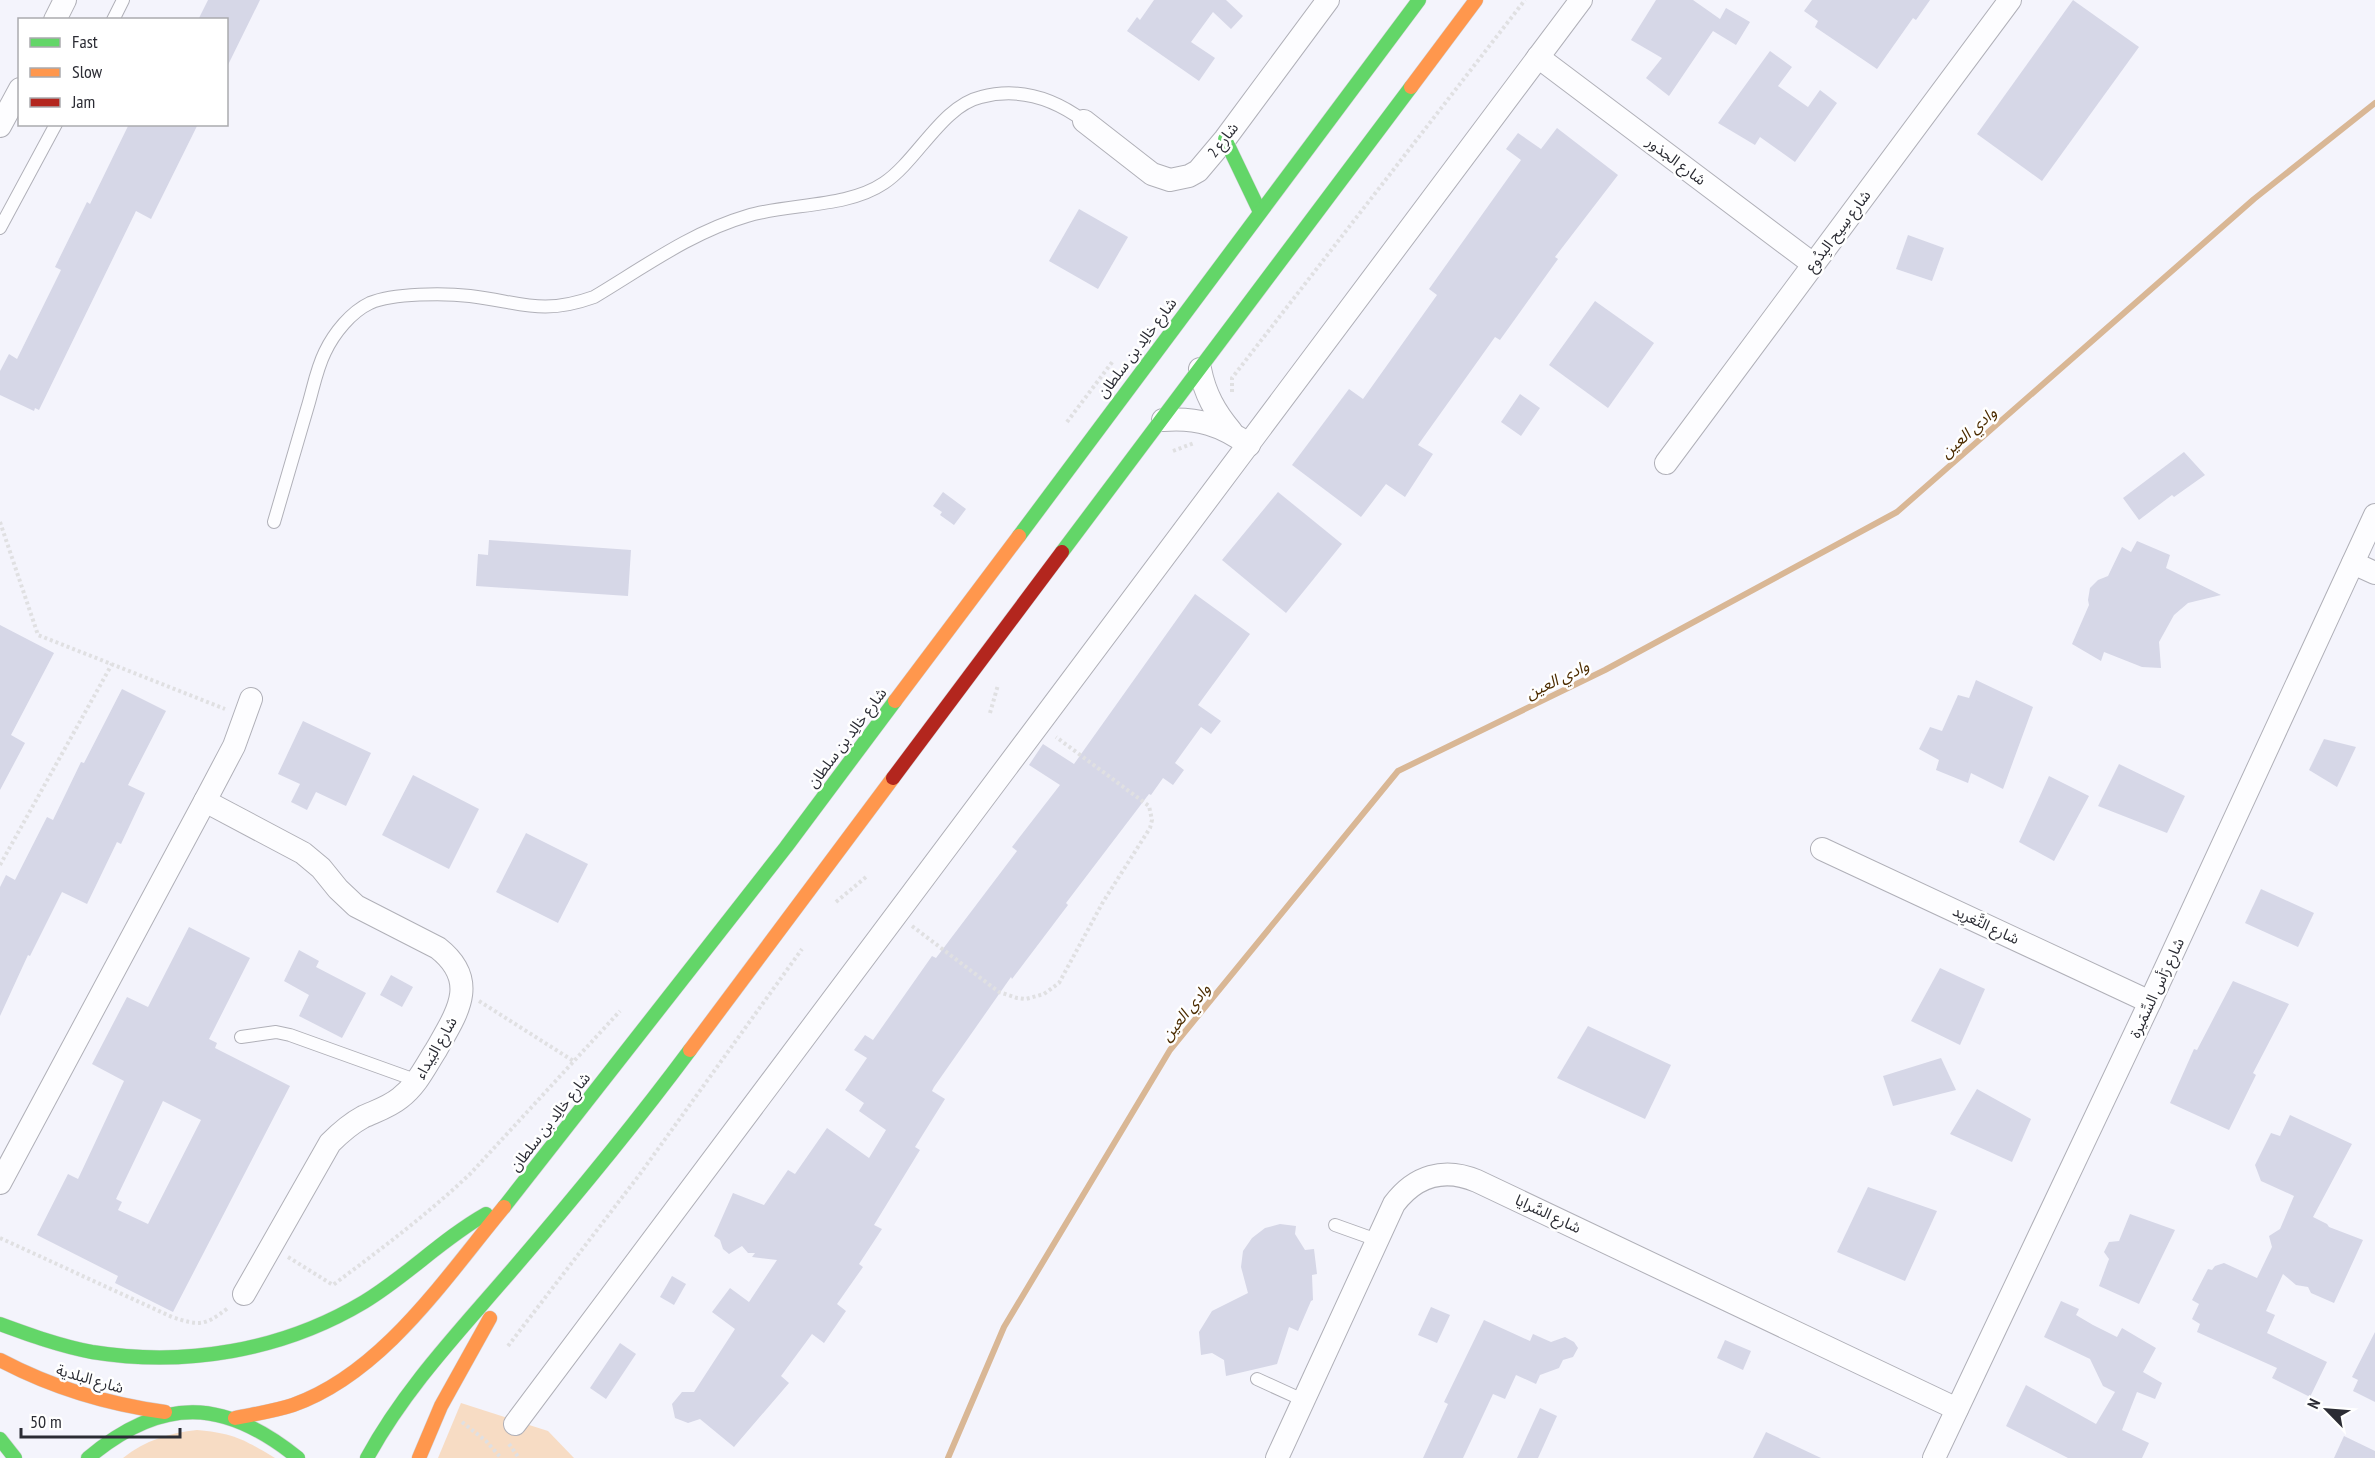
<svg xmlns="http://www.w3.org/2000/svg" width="2375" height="1458" font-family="'PT Sans Narrow','Noto Sans Arabic',sans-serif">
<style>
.green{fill:#f7dcc4}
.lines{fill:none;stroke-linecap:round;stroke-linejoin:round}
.stream{stroke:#d9b795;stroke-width:6}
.building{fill:#d6d7e7;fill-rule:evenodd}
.lane-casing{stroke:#b0b0b8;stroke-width:14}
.street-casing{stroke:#b0b0b8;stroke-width:24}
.fast-casing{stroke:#d1d1d6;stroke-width:15}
.slow-casing{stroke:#d1d1d6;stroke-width:15}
.jam-casing{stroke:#d1d1d6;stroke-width:15}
.path{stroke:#e0e0e2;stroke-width:4;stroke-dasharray:3 3;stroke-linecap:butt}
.lane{stroke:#fdfdff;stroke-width:12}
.street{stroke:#fdfdff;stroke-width:22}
.fast{stroke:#63d668;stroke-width:14}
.slow{stroke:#ff974d;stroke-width:14}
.jam{stroke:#b3261e;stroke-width:14}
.labels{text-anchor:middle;stroke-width:5;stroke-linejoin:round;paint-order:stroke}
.street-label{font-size:15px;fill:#2b2c34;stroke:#fff}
.water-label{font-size:16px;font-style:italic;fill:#4c2c00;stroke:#fff}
</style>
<rect width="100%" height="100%" fill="#f4f4fc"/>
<g class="green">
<path d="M461 1403 548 1431 574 1458H438Z"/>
<path d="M197 1430C233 1433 245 1440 275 1458H123C145 1440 170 1433 197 1430Z"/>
</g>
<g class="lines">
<path class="stream" d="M948 1458 1004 1327 1170 1050 1398 771 1605 670 1897 512 2254 199 2375 103"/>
</g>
<g class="building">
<path d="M208 0H260L226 69V20H198Z"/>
<path d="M1154 0H1226L1243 16 1231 29 1213 12 1191 42 1215 58 1199 81 1127 31 1137 17 1140 20Z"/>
<path d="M1656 0H1693L1720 19 1726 8 1750 22 1736 45 1713 31 1669 96 1646 78 1662 58 1631 40Z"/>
<path d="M1812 0H1930L1916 20 1913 18 1877 69 1815 27 1818 21 1804 11Z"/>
<path d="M2073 0 2139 47 2042 181 1977 134Z"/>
<path d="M1770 51 1792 67 1778 86 1808 107 1820 90 1837 103 1795 162 1760 137 1755 145 1718 123Z"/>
<path d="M129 124H198L151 219 136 211 39 410 35 408 34 411 0 395V371L9 354 17 359 61 270 55 267 87 202 90 204Z"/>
<path d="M1557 128 1618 175 1555 257 1558 259 1500 340 1495 337 1418 445 1433 454 1405 497 1386 484 1361 517 1292 465 1349 389 1363 399 1437 295 1429 289 1521 160 1506 149 1518 133 1541 149Z"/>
<path d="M1079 209 1128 237 1098 289 1049 261Z"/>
<path d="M1908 235 1944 248 1932 281 1896 269Z"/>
<path d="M1595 301 1654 343 1608 408 1549 365Z"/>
<path d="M1520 394 1540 408 1521 436 1501 422Z"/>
<path d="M2184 452 2205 475 2174 497 2172 495 2139 520 2123 498Z"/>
<path d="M943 492 966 509 954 525 940 515 942 512 933 506Z"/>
<path d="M1278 492 1342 544 1286 613 1222 560Z"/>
<path d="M489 540 631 550 628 596 476 586 478 554 488 555Z"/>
<path d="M2137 541 2170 555 2166 568 2221 595 2188 603 2174 615 2159 642 2161 668 2142 667 2104 652 2101 661 2072 644 2089 605 2088 600 2090 588 2098 580 2108 576 2122 547 2131 552Z"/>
<path d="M1195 594 1250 634 1198 705 1221 721 1211 734 1201 727 1175 763 1184 770 1173 785 1163 778 1151 795 1149 794 1066 903 1068 905 1012 979 1011 977 934 1087 932 1091 945 1099 915 1147 920 1150 874 1225 882 1229 859 1264 863 1267 837 1304 846 1311 824 1343 812 1334 781 1376 789 1383 734 1447 700 1419 688 1423 675 1418 672 1404 682 1392H694L735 1329 712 1312 730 1288 749 1302 777 1260 752 1257 755 1253H748L742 1246 729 1254 723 1249 720 1240 714 1236 733 1193 764 1205 788 1170 795 1174 827 1128 869 1158 886 1130 859 1111 864 1103 845 1090 867 1058 854 1050 865 1035 873 1040 932 956 936 958 1017 851 1012 847 1060 785 1029 765 1043 744 1074 764Z"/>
<path d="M0 625 54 653 11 735 25 743 0 790Z"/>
<path d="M1976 680 2033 707 2003 789 1971 773 1968 783 1936 770 1939 760 1919 749 1930 727 1942 731 1958 695 1969 698Z"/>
<path d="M122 689 166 711 128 785 145 793 121 844 117 842 87 904 62 892 30 956 28 955 0 1016V887L6 875 15 880 47 817 53 820 81 762 84 763Z"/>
<path d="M303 721 371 753 346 806 316 792 307 810 291 802 300 784 278 774Z"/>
<path d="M2324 739 2356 747 2337 787 2309 770Z"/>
<path d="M2119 764 2185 796 2167 833 2098 806Z"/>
<path d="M413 775 479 809 449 869 382 835Z"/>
<path d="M2049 776 2089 796 2054 861 2019 842Z"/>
<path d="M526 833 588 864 558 923 496 892Z"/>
<path d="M2261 889 2314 913 2298 947 2245 923Z"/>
<path d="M189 927 250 958 209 1039 217 1043 215 1048 290 1086 173 1312 115 1283 118 1276 37 1235 68 1174 78 1179 124 1081 92 1064 127 997 148 1007ZM163 1101 201 1120 148 1224 118 1210 122 1202 116 1199Z"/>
<path d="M299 950 319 961 316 967 366 993 342 1038 299 1016 309 995 284 981Z"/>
<path d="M1940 968 1985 989 1960 1045 1911 1021Z"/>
<path d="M391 975 413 987 402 1007 380 995Z"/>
<path d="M2233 981 2289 1004 2253 1073 2256 1075 2229 1130 2170 1103 2194 1049 2197 1050Z"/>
<path d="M1588 1026 1671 1065 1645 1119 1557 1078Z"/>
<path d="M1941 1058 1956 1090 1893 1106 1883 1076Z"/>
<path d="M1977 1089 2031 1119 2012 1162 1950 1134Z"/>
<path d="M2290 1115 2352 1144 2313 1217 2327 1224 2329 1227 2363 1240 2334 1303 2311 1293 2308 1287 2296 1285 2283 1274 2266 1311 2275 1315 2267 1333 2327 1362 2310 1397 2272 1378 2277 1368 2197 1332 2200 1324 2192 1319 2199 1304 2192 1300 2208 1269 2212 1270 2215 1266 2224 1263 2257 1278 2272 1247 2269 1236 2280 1229 2294 1196 2261 1181 2255 1165 2271 1133 2280 1136Z"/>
<path d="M1868 1187 1937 1211 1905 1281 1837 1252Z"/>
<path d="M2130 1214 2175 1230 2139 1304 2099 1286 2109 1259 2104 1252 2109 1242 2119 1241Z"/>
<path d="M1280 1224 1296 1226 1295 1234 1305 1250 1314 1249 1317 1274 1312 1275 1313 1300 1311 1301 1298 1331 1289 1327 1277 1364 1226 1376 1224 1360 1212 1353 1201 1355 1199 1332 1212 1311 1248 1293 1241 1267 1243 1251 1252 1238 1265 1228Z"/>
<path d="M672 1276 686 1284 674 1305 660 1297Z"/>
<path d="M2061 1301 2079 1309 2076 1315 2093 1325 2117 1337 2122 1328 2156 1348 2143 1372 2162 1383 2155 1399 2137 1392 2122 1430 2149 1443 2142 1458H2068L2006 1426 2026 1385 2096 1424 2115 1392 2103 1386 2090 1359 2044 1337Z"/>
<path d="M1431 1307 1450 1315 1437 1343 1418 1335Z"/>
<path d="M1484 1320 1530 1341 1533 1334 1551 1342 1565 1337 1574 1342 1578 1348 1573 1357 1563 1360 1559 1368 1540 1375 1536 1384 1516 1375 1505 1399 1493 1394 1463 1458H1423L1448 1404 1444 1402Z"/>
<path d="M2375 1332V1402L2353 1391 2358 1380 2352 1377Z"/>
<path d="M1725 1340 1751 1351 1743 1370 1717 1358Z"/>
<path d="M620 1343 636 1354 606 1399 590 1388Z"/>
<path d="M1540 1408 1557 1416 1538 1458H1517Z"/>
<path d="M1766 1432 1821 1458H1753Z"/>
<path d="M2344 1436 2375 1451V1458H2334Z"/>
</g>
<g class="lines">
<defs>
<g id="lane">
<path d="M113 20 123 0"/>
<path d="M0 228 56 124"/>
<path d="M274 522C285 484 296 446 307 409 313 390 316 370 325 352 334 333 351 312 370 303 393 293 445 293 470 296 521 302 541 316 594 297 644 267 692 232 747 216 790 203 847 208 884 183 917 161 942 106 981 97 1019 87 1053 98 1084 121"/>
<path d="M241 1037 276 1032 290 1035 418 1081"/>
<path d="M1335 1225 1377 1240"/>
<path d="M1257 1379 1303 1400"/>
</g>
<g id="street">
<path d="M55 20 65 0"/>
<path d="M1538 57 1813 264"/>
<path d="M1084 121 1152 174 1170 180 1189 176 1198 171 1225 139 1328 0"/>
<path d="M0 126 20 89"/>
<path d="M1200 369C1205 394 1215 412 1231 431"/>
<path d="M1163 420C1197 417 1222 425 1249 445"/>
<path d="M1666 463 2010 0"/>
<path d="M2353 563 2375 573"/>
<path d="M205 801 303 853 321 868 338 889 356 906 438 948C480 981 457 1013 436 1050 425 1067 417 1085 400 1098 389 1107 376 1111 363 1117 350 1124 340 1133 330 1143L244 1294"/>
<path d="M1822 849 2150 1002"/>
<path d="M0 1183 205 801 234 746 251 699"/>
<path d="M515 1424 1581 0"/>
<path d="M1277 1458 1394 1204C1415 1176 1444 1167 1477 1181L1957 1409"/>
<path d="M1934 1458 2150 1002 2375 515"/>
</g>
<g id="fast">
<path d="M1225 139 1260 212"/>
<path d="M1019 536 1419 0"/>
<path d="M1062 552 1411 87"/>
<path d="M504 1207 786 847 895 701"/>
<path d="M0 1324C30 1335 60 1346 92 1352 185 1367 282 1351 364 1302 407 1276 442 1239 486 1214"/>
<path d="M0 1439 15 1458"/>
<path d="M88 1458C162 1396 224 1398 298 1458"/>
<path d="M367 1458C404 1390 456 1335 506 1277 569 1204 632 1128 690 1050"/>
</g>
<g id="slow">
<path d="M1411 87 1476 0"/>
<path d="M895 701 1019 536"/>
<path d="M690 1050 893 778"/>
<path d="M0 1360C53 1388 106 1404 165 1412"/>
<path d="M235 1418C254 1414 275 1411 293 1405 383 1373 445 1278 504 1207"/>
<path d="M419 1458 441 1406 490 1318"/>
</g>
<path id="jam" d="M893 778 1062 552"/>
</defs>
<use href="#lane" class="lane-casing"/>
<use href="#street" class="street-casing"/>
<use href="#fast" class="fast-casing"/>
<use href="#slow" class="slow-casing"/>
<use href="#jam" class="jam-casing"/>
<g class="path">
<path d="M1232 392V378L1525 0"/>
<path d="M1067 422 1113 361"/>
<path d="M1173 451 1194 443"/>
<path d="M0 522 38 635 225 709"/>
<path d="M990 713 998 685"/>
<path d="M0 865 112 664"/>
<path d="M836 902 866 877"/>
<path d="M912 926 999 992 1017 998 1026 999 1044 994 1059 983 1103 902 1150 828 1152 820 1149 806 1056 737"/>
<path d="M479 1001 575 1062"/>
<path d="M0 1238 172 1317C199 1326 205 1326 228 1308"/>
<path d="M288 1257 333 1285C381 1249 428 1214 471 1173L620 1011"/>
<path d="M508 1346 640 1174 802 949"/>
<path d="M462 1422 486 1441 501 1458"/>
<path d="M509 1444 519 1458"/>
</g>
<use href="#lane" class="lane"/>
<use href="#street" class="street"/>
<use href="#fast" class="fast"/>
<use href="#slow" class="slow"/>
<use href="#jam" class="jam"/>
</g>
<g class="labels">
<g class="street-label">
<text transform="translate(1223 140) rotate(-52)" y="5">شارع 2</text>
<text transform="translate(1676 161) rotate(37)" y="5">شارع الجذور</text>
<text transform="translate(1838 231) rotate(-53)" y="5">شارع سِيح البِدُوع</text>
<text transform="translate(1137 348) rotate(-53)" y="5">شارع خالِد بن سلطان</text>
<text transform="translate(847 738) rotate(-53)" y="5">شارع خالِد بن سلطان</text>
<text transform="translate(1986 925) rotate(25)" y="5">شارع التَّغرِيد</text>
<text transform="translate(2157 988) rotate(-65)" y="5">شارع رَأس السِّمَيرة</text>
<text transform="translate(436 1048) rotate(-60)" y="5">شارع البَيداء</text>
<text transform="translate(550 1122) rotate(-52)" y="5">شارع خالِد بن سلطان</text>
<text transform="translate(1548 1214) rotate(25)" y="5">شارع السَّرايا</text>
<text transform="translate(90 1379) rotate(16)" y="5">شارع البلدية</text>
</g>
<g class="water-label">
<text transform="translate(1968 432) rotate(-41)" y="6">وادي العين</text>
<text transform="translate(1557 679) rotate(-26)" y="6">وادي العين</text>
<text transform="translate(1185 1012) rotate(-51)" y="6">وادي العين</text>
</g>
</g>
<rect x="18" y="18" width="210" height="108" fill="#ffffff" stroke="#aaabae" stroke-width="1.5"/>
<rect x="30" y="38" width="30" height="9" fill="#63d668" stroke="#aaabae" stroke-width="1.5"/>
<text x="72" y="48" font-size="18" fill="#2b2c34">Fast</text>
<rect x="30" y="68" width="30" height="9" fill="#ff974d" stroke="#aaabae" stroke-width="1.5"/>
<text x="72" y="78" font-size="18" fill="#2b2c34">Slow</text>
<rect x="30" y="98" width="30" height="9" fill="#b3261e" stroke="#aaabae" stroke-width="1.5"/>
<text x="72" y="108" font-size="18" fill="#2b2c34">Jam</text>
<g transform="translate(2327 1410) rotate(295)" stroke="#ffffff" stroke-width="4.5" paint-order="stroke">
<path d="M0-4.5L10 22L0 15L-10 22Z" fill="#2b2c34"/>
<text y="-9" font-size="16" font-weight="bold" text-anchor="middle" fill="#2b2c34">N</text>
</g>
<path d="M21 1428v9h159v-9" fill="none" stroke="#2b2c34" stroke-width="3"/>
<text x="30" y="1428" font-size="18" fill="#2b2c34" stroke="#ffffff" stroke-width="4.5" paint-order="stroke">50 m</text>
</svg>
